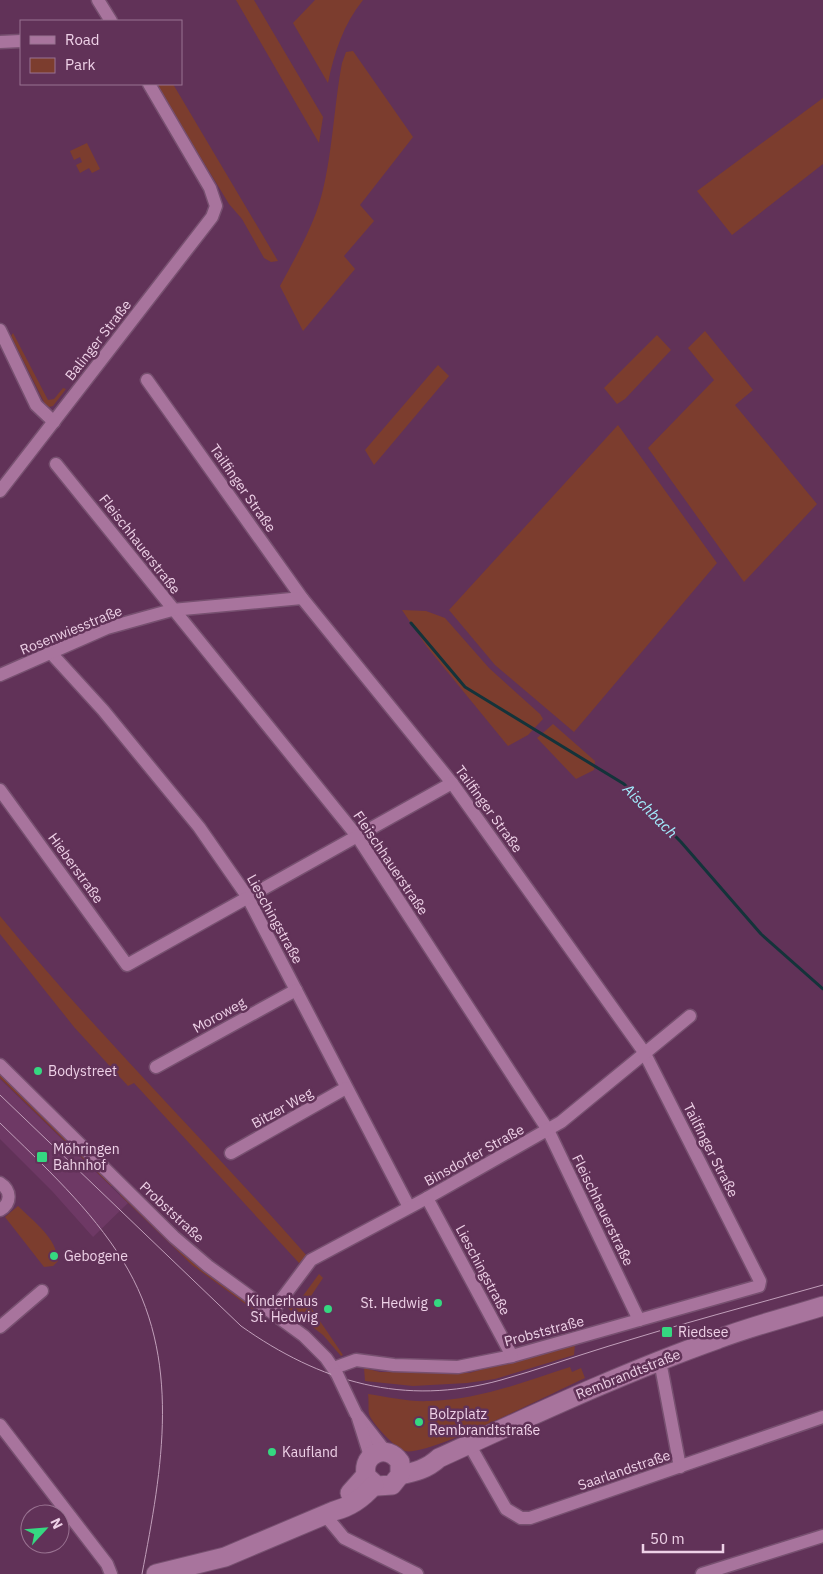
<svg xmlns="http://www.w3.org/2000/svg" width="823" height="1574" font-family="'IBM Plex Sans',sans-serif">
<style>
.built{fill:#6e3965}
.green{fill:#7c3d2e}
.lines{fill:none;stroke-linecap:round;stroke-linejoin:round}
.stream{stroke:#14333a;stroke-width:3}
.street-casing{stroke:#775070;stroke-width:15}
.secondary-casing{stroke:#775070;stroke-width:21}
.street{stroke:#a8749d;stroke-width:12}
.secondary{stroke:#a8749d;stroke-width:19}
.tram{stroke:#c19fba;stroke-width:1}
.street-bridge-casing{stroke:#775070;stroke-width:15;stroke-linecap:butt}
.street-bridge{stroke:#a8749d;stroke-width:12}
.poi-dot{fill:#35d881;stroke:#613258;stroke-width:2}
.labels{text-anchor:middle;stroke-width:5;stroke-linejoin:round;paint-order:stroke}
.street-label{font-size:14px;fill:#eed1e7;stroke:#613258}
.poi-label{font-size:14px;fill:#eed1e7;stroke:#613258;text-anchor:start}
.water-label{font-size:15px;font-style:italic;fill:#a3ecfd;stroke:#613258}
</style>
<rect width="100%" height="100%" fill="#613258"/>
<path class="built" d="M0 1079 128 1203 93 1237 52 1191 0 1139Z"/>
<g class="green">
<path d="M236 0H254L323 117 319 143Z"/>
<path d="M315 0H363C343 25 334 53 328 83L293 23Z"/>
<path d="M353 51 413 137 360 205 374 221 344 256 355 269 303 331 280 286C293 262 306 239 316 213 332 170 333 110 342 63L346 52Z"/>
<path d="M156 84H173L278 261 271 262 264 258 242 219 229 204Z"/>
<path d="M823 98V164L732 235 697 191Z"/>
<path d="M87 143 100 169 92 173 89 168 80 173 76 165 82 162 80 157 74 160 70 151Z"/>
<path d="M705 331 753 390 735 405 817 504 744 582 648 448 714 380 688 348Z"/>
<path d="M13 333 48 400 54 399 63 388 66 389 53 406 49 407 45 404 11 336Z"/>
<path d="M657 335 671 350 625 399 617 404 604 388Z"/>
<path d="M438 365 449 376 374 465 365 450Z"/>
<path d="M618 425 717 563 574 732 495 665 449 610Z"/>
<path d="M402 610 426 611 445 618 489 668 540 714 543 719 528 735 508 746 427 647Z"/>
<path d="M553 724 595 761 594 770 576 779 537 738Z"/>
<path d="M0 916C97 1034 206 1141 307 1256L299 1263 134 1083 128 1086 74 1027 0 934Z"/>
<path d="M0 1072 115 1186H111L0 1078Z"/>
<path d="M120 1191 266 1314 262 1316 192 1265 120 1195Z"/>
<path d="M18 1206C33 1221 57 1238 58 1261L53 1266 44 1267 5 1217Z"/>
<path d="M319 1274 323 1278 307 1302 343 1355 341 1356 323 1335 285 1306 287 1303 294 1308Z"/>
<path d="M575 1344 574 1355 495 1379 467 1383 413 1386 365 1381 364 1368 380 1372 469 1373Z"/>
<path d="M570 1367 572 1372 581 1368 585 1378C556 1391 428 1457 405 1451 396 1449 371 1422 369 1414 368 1408 369 1400 368 1394 388 1397 409 1402 429 1401 478 1400 524 1382 570 1367Z"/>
</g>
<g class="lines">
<path class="stream" d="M411 623 465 687 624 784 681 842 761 934 823 989"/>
<defs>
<g id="street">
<path d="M98 0 111 21"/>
<path d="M0 42 21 41"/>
<path d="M0 330 36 405 54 422"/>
<path d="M147 380 302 598 452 783 644 1052 760 1281 759 1286 512 1356 458 1367 394 1365 356 1360 334 1368"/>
<path d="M56 464 357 836 548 1130 639 1320"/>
<path d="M0 491 212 217 216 206 210 188 149 84"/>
<path d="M50 652 103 710 199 827 247 896 409 1207"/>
<path d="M0 675 107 628 172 610 302 598"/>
<path d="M0 790 127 965 452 783"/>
<path d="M0 1065 174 1237 208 1266 304 1336 326 1358 337 1374"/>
<path d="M156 1067 296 990"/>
<path d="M231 1153 346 1088"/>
<path d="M0 1183C11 1190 12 1203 0 1210"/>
<path d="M427 1198 512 1356"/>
<path d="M272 1312 311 1260 427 1198 561 1122 690 1016"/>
<path d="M0 1327 42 1291"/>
<path d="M660 1361 680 1467"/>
<path d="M357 1415 385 1451"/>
<path d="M358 1418 370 1456"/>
<path d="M0 1425 107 1564 111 1574"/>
<path d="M469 1444 506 1509 521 1518H530L823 1417"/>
<path d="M325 1515 344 1538 417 1574"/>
<path d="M702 1574 823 1536"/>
</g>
<g id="secondary">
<path d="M400 1475C415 1472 427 1469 439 1458 531 1416 622 1373 718 1339 752 1326 788 1317 823 1306"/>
<path d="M350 1493 366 1475C362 1453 387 1443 400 1462V1475L392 1485 377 1486 366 1476"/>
<path d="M156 1574 225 1557 334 1511C350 1507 363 1498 374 1485"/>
</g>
</defs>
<use href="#street" class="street-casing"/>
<use href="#secondary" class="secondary-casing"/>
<use href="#street" class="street"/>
<use href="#secondary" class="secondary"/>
<g class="tram">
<path d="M0 1095 241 1326C320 1382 404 1407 501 1380 537 1370 573 1357 609 1346 680 1324 752 1305 823 1285"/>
<path d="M0 1123C44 1166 91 1209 123 1261 183 1358 162 1469 142 1574"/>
</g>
<defs>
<path id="street-bridge" d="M337 1374 356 1414"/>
</defs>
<use href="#street-bridge" class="street-bridge-casing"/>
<use href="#street-bridge" class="street-bridge"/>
</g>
<g class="poi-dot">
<circle cx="38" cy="1071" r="5"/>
<rect x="36" y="1151" width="12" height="12" rx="2.5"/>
<circle cx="54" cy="1256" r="5"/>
<circle cx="438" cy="1303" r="5"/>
<circle cx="328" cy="1309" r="5"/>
<rect x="661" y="1326" width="12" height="12" rx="2.5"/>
<circle cx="419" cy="1422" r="5"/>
<circle cx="272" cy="1452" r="5"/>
</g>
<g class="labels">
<g class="street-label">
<text transform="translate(98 340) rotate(-52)" y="5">Balinger Straße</text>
<text transform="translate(243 488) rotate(55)" y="5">Tailfinger Straße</text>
<text transform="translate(140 544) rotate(52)" y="5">Fleischhauerstraße</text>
<text transform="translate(71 630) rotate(-22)" y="5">Rosenwiesstraße</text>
<text transform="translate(489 809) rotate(54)" y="5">Tailfinger Straße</text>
<text transform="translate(391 863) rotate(56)" y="5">Fleischhauerstraße</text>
<text transform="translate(76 868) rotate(54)" y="5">Hieberstraße</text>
<text transform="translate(275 919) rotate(61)" y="5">Lieschingstraße</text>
<text transform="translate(219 1015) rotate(-29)" y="5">Moroweg</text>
<text transform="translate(282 1108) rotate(-29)" y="5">Bitzer Weg</text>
<text transform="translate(711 1150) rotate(63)" y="5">Tailfinger Straße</text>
<text transform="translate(474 1155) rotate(-29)" y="5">Binsdorfer Straße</text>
<text transform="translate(603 1210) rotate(64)" y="5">Fleischhauerstraße</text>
<text transform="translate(172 1212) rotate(43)" y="5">Probststraße</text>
<text transform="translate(483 1270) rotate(62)" y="5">Lieschingstraße</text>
<text transform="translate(544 1331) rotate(-15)" y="5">Probststraße</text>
<text transform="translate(628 1374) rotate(-22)" y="5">Rembrandtstraße</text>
<text transform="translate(624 1470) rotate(-19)" y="5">Saarlandstraße</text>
</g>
<g class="poi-label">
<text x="48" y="1076">Bodystreet</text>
<text x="53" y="1154">Möhringen<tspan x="53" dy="16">Bahnhof</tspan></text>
<text x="64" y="1261">Gebogene</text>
<text x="318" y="1306" text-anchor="end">Kinderhaus<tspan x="318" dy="16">St. Hedwig</tspan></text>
<text x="428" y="1308" text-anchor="end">St. Hedwig</text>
<text x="678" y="1337">Riedsee</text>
<text x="429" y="1419">Bolzplatz<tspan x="429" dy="16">Rembrandtstraße</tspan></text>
<text x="282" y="1457">Kaufland</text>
</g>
<g class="water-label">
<text transform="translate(650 811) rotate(45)" y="5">Aischbach</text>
</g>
</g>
<rect x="20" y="20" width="162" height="65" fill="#613258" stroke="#997291"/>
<rect x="30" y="36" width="25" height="8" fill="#a8749d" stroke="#997291"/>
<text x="65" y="45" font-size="15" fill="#eed1e7">Road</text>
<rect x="30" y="58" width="25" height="15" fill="#7c3d2e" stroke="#997291"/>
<text x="65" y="70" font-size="15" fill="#eed1e7">Park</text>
<g transform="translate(45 1529) rotate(64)"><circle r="24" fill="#613258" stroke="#997291"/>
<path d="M0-4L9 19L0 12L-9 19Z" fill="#35d881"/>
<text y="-8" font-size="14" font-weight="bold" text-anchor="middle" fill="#eed1e7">N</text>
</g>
<path d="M643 1544v8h80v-8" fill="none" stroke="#eed1e7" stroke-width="2.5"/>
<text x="650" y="1544" font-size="15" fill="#eed1e7" stroke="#613258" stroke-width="4" paint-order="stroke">50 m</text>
</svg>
